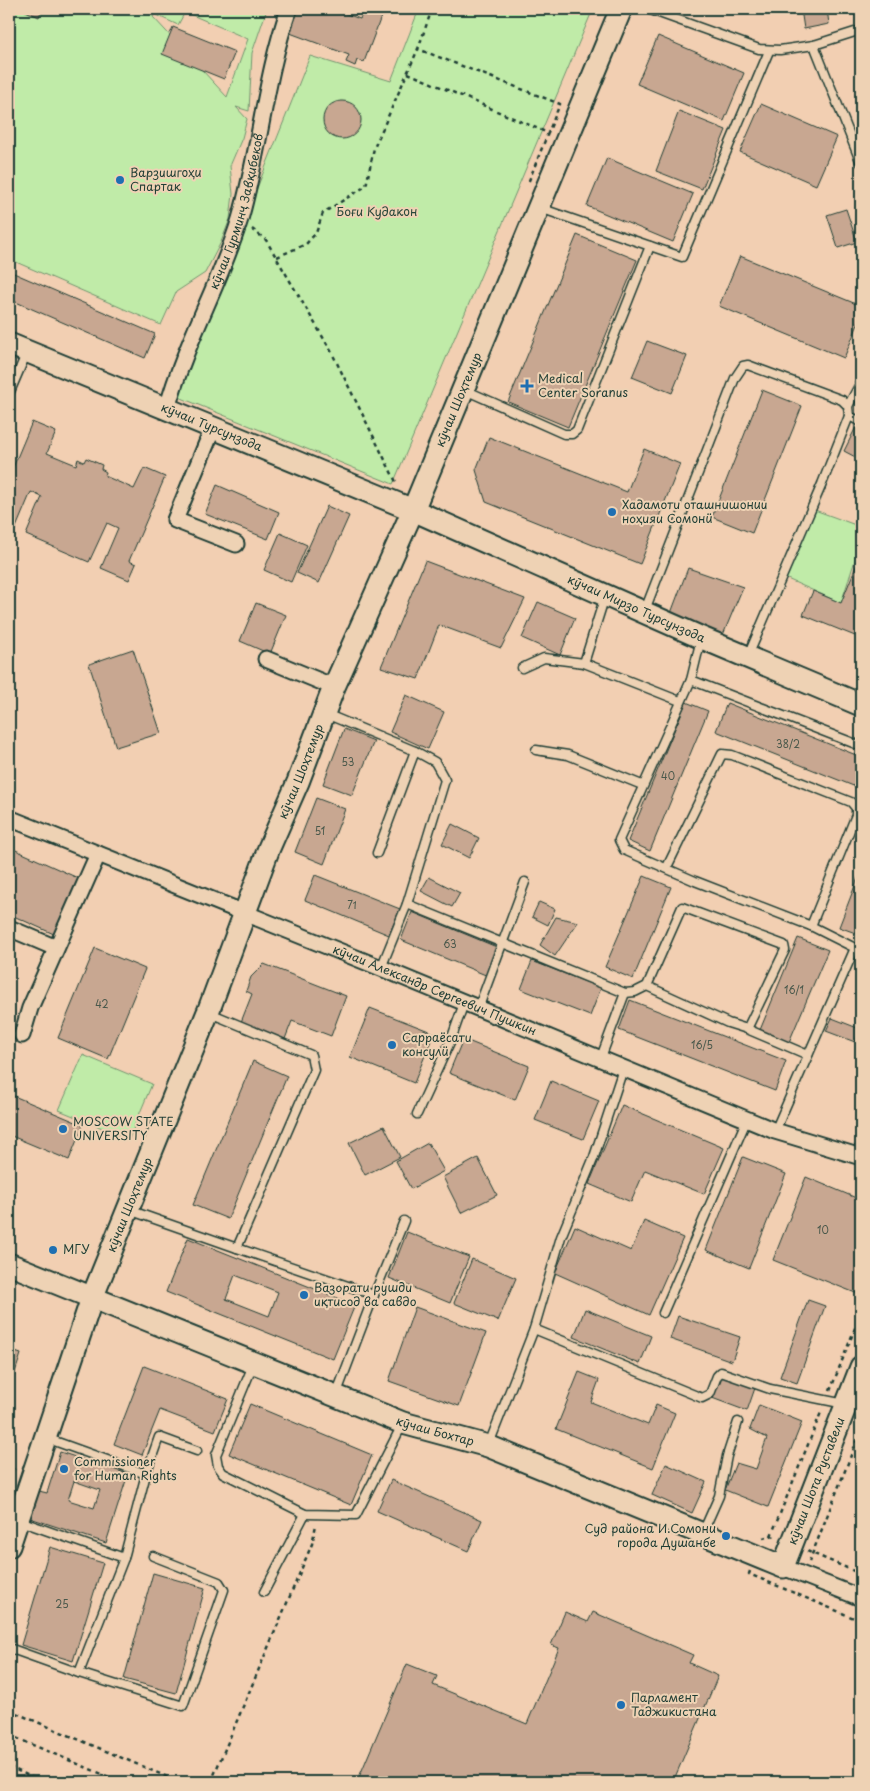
<svg xmlns="http://www.w3.org/2000/svg" width="870" height="1791" font-family="'Playpen Sans',sans-serif">
<style>
.green{fill:#c0eba8;stroke:#70946e}
.building{fill:#c8a791;stroke:#1f3d34;fill-rule:evenodd}
.lines{fill:none;stroke-linecap:round;stroke-linejoin:round}
.lane-casing{stroke:#1f3d34;stroke-width:11}
.street-casing{stroke:#1f3d34;stroke-width:19}
.secondary-casing{stroke:#1f3d34;stroke-width:25}
.path{stroke:#1f3d34;stroke-width:2.5;stroke-dasharray:4 4;stroke-linecap:butt}
.lane{stroke:#eed2b4;stroke-width:8}
.street{stroke:#eed2b4;stroke-width:15}
.secondary{stroke:#eed2b4;stroke-width:21}
.poi-dot{fill:#1f6fb2;stroke:#eed2b4;stroke-width:2}
.labels{text-anchor:middle;stroke-width:4;stroke-linejoin:round;paint-order:stroke}
.number-label{font-size:10px;fill:#49584b}
.poi-label{font-size:12px;fill:#1f3d34;stroke:#eed2b4;text-anchor:start}
.street-label{font-size:12px;fill:#1f3d34;stroke:#eed2b4}
.park-label{font-size:12px;fill:#27463a;stroke:#eed2b4}
</style>
<rect width="100%" height="100%" fill="#f2cfb2"/>
<filter id="ink" filterUnits="userSpaceOnUse"><feTurbulence type="fractalNoise" baseFrequency=".02" numOctaves="2"/><feDisplacementMap in="SourceGraphic" scale="10" xChannelSelector="R" yChannelSelector="G"/><feConvolveMatrix kernelMatrix="1 2 1 2 8 2 1 2 1" color-interpolation-filters="sRGB"/></filter>
<g filter="url(#ink)">
<g class="green">
<path d="M9 9H156L153 17 227 97 248 39 185 12 178 25 156 15 159 9H260L266 12 252 53 249 111 236 107 247 119 242 138 230 166 233 194 230 219 221 242 205 273 176 292 161 325 9 259Z"/>
<path d="M419 9H593L393 484 174 395 310 56 391 81Z"/>
<path d="M812 509 861 527V542L841 603 785 578Z"/>
<path d="M83 1055 152 1084 129 1139 59 1110Z"/>
</g>
<g class="building">
<path d="M21 9H42L39 17Z"/>
<path d="M299 9H333L360 19 364 9H384L364 62 357 60 355 66 346 62 349 55 290 33Z"/>
<path d="M801 9H827L829 24 804 29Z"/>
<path d="M173 27 235 52 224 79 162 54Z"/>
<path d="M658 36 744 73 724 121 637 84Z"/>
<circle cx="342" cy="120" r="19"/>
<path d="M761 104 837 137 816 185 740 152Z"/>
<path d="M679 111 726 130 702 189 656 171Z"/>
<path d="M607 158 693 194 673 242 587 206Z"/>
<path d="M846 209 857 242 838 248 827 215Z"/>
<path d="M577 235 637 260 568 427 508 402Z"/>
<path d="M740 256 861 306V317L844 358 719 306Z"/>
<path d="M9 271 155 334 145 358 9 299Z"/>
<path d="M647 341 687 356 672 393 632 377Z"/>
<path d="M762 390 802 406 752 533 712 517Z"/>
<path d="M32 422 56 432 47 453 76 465 78 459 84 462 86 458 102 465 101 469 106 472 105 476 134 489 144 468 165 477 129 561 136 564 129 580 101 568 118 528 107 523 89 562 26 535 42 497 31 492 15 530 9 527V477Z"/>
<path d="M856 427 861 429V460L844 451Z"/>
<path d="M489 437 627 492 644 449 680 464 640 564 486 502 476 470Z"/>
<path d="M217 485 279 512 268 539 205 514Z"/>
<path d="M327 506 349 516 319 583 297 573Z"/>
<path d="M280 533 307 545 291 582 264 570Z"/>
<path d="M861 554V621L855 636 803 615 813 591 841 603Z"/>
<path d="M425 561 525 599 501 648 439 625 418 679 381 667Z"/>
<path d="M688 568 743 587 723 635 671 613Z"/>
<path d="M538 602 575 618 560 655 522 638Z"/>
<path d="M256 603 286 615 270 654 240 641Z"/>
<path d="M133 649 161 733 116 747 89 664Z"/>
<path d="M406 695 444 712 428 749 390 732Z"/>
<path d="M686 702 708 711 650 851 628 841Z"/>
<path d="M727 703 861 757V789L716 731Z"/>
<path d="M344 729 374 741 352 795 323 784Z"/>
<path d="M316 798 345 809 324 864 295 852Z"/>
<path d="M452 824 479 838 469 858 442 844Z"/>
<path d="M9 847 80 879 56 935 9 914Z"/>
<path d="M861 870V935L839 927Z"/>
<path d="M315 875 400 909 389 935 305 900Z"/>
<path d="M644 876 671 887 633 979 605 967Z"/>
<path d="M429 877 460 893 452 907 421 891Z"/>
<path d="M539 902 555 909 548 925 532 917Z"/>
<path d="M412 912 499 948 488 976 401 940Z"/>
<path d="M556 917 578 922 555 956 540 945Z"/>
<path d="M798 938 828 950 789 1042 760 1030Z"/>
<path d="M95 948 145 969 108 1059 58 1038Z"/>
<path d="M532 961 601 988 590 1016 521 989Z"/>
<path d="M264 964 346 996 331 1036 292 1021 285 1039 241 1022 252 994 246 991 251 977Z"/>
<path d="M630 1000 786 1061 775 1091 619 1030Z"/>
<path d="M370 1008 434 1033 414 1083 350 1057Z"/>
<path d="M832 1018 860 1029 855 1042 826 1031Z"/>
<path d="M463 1039 529 1066 515 1100 449 1073Z"/>
<path d="M253 1061 287 1076 228 1219 193 1205Z"/>
<path d="M551 1081 599 1101 583 1139 535 1120Z"/>
<path d="M9 1094 83 1125 69 1160 9 1135Z"/>
<path d="M622 1105 724 1148 704 1194 645 1170 631 1202 589 1184Z"/>
<path d="M384 1126 400 1157 365 1175 349 1143Z"/>
<path d="M428 1143 444 1171 411 1189 396 1161Z"/>
<path d="M743 1157 786 1174 749 1268 706 1250Z"/>
<path d="M478 1158 497 1195 461 1213 443 1177Z"/>
<path d="M806 1177 861 1200V1286L858 1294 773 1260Z"/>
<path d="M644 1221 683 1238 649 1315 555 1273 575 1226 631 1251Z"/>
<path d="M407 1232 469 1257 450 1303 389 1278Z"/>
<path d="M188 1238 355 1305 333 1359 166 1292ZM235 1275 278 1292 269 1316 226 1299Z"/>
<path d="M472 1259 516 1278 498 1321 454 1303Z"/>
<path d="M808 1300 825 1306 797 1383 780 1377Z"/>
<path d="M415 1307 486 1333 459 1406 389 1381Z"/>
<path d="M585 1309 651 1336 640 1364 574 1337Z"/>
<path d="M678 1316 740 1337 732 1361 670 1339Z"/>
<path d="M9 1350 21 1354 9 1391Z"/>
<path d="M144 1366 228 1399 215 1431 160 1410 142 1455 114 1444Z"/>
<path d="M579 1372 599 1380 591 1402 648 1425 656 1405 675 1413 653 1468 556 1429Z"/>
<path d="M720 1375 755 1388 747 1411 712 1398Z"/>
<path d="M250 1404 372 1455 351 1505 229 1454Z"/>
<path d="M759 1405 802 1422 768 1507 725 1490 736 1463 756 1469 767 1438 750 1429Z"/>
<path d="M60 1452 128 1474 106 1543 30 1518 39 1491 47 1493ZM74 1481 100 1490 94 1508 68 1500Z"/>
<path d="M666 1464 706 1482 692 1513 652 1495Z"/>
<path d="M391 1480 482 1520 468 1551 377 1511Z"/>
<path d="M50 1547 103 1563 73 1661 21 1645Z"/>
<path d="M153 1573 205 1588 176 1693 124 1679Z"/>
<path d="M565 1612 588 1622 593 1612 693 1655 689 1663 718 1676 673 1782H357L407 1664 437 1676 433 1685 527 1724 559 1648 551 1645Z"/>
</g>
<g class="lines">
<defs>
<g id="lane">
<path d="M648 9 759 49 780 50 814 45 861 30"/>
<path d="M814 45 861 163"/>
<path d="M540 208 682 257 769 51"/>
<path d="M465 390 564 434H572L577 430 650 246"/>
<path d="M9 394 27 352"/>
<path d="M848 406 861 382"/>
<path d="M849 416 861 422"/>
<path d="M605 596 584 663 680 701"/>
<path d="M645 610 735 378 743 366 748 365 842 400 848 406 849 416 822 484 748 656"/>
<path d="M701 639 691 680 619 840 624 850 695 881 811 926 855 948 775 1131"/>
<path d="M522 668 544 658 584 663"/>
<path d="M691 680 861 746"/>
<path d="M326 714 415 751 435 762 445 780 407 904 381 968"/>
<path d="M536 750 568 755 642 785"/>
<path d="M377 853 415 751"/>
<path d="M667 867 722 754 732 755 851 802 856 808V815L811 926"/>
<path d="M407 904 625 993 600 1060"/>
<path d="M625 993 635 992 647 986 682 907 784 945 785 950 747 1029 728 1023 647 986"/>
<path d="M478 1009 525 882"/>
<path d="M747 1029 808 1055"/>
<path d="M417 1114 451 1040 464 1003"/>
<path d="M129 1210 237 1248 314 1070 311 1055 210 1013"/>
<path d="M237 1248 374 1295 336 1395"/>
<path d="M374 1295 404 1221"/>
<path d="M663 1313 747 1119"/>
<path d="M534 1329 702 1398 710 1394 717 1376 721 1372 770 1389 845 1404"/>
<path d="M253 1365 216 1455 218 1466 223 1473 305 1514 356 1515 402 1425"/>
<path d="M46 1438 146 1474 159 1437 197 1451"/>
<path d="M489 1444 534 1329 561 1237 594 1157 623 1069"/>
<path d="M20 1521 124 1558 79 1673 183 1706 224 1590 219 1582 153 1556"/>
<path d="M703 1532 719 1496 727 1456 738 1422"/>
<path d="M124 1558 146 1474"/>
<path d="M264 1592 305 1514"/>
<path d="M9 1648 79 1673"/>
</g>
<g id="street">
<path id="s1" d="M167 409C185 343 220 284 240 219 260 150 265 77 289 9"/>
<path d="M213 428 175 520 236 544"/>
<path d="M266 659 334 687"/>
<path id="s2" d="M9 818 381 968 775 1131 861 1157"/>
<path d="M9 928 56 948"/>
<path d="M22 1035 30 1008 98 854"/>
<path d="M783 1567 861 1598"/>
</g>
<g id="secondary">
<path id="s3" d="M9 344 413 510 702 638 861 705"/>
<path id="s4" d="M9 1264 403 1423 488 1446 783 1567 861 1367"/>
<path id="s5" d="M9 1546 92 1298 208 1012 269 848 298 782 334 687 413 510 621 9"/>
</g>
</defs>
<use href="#lane" class="lane-casing"/>
<use href="#street" class="street-casing"/>
<use href="#secondary" class="secondary-casing"/>
<g class="path">
<path d="M432 9 418 49 560 104 548 133"/>
<path d="M408 73 548 133 528 183"/>
<path d="M252 229 266 240 331 351 397 484"/>
<path d="M277 257 306 244 316 233 323 213 366 186 374 148 418 49"/>
<path d="M830 1391 861 1313"/>
<path d="M9 1475 15 1469"/>
<path d="M771 1536 822 1410"/>
<path d="M763 1538 771 1536 775 1537"/>
<path d="M807 1551 861 1574"/>
<path d="M809 1562 861 1430"/>
<path d="M750 1571 749 1574 861 1621"/>
<path d="M9 1710 179 1782"/>
<path d="M9 1735 121 1782"/>
<path d="M9 1767 43 1782"/>
<path d="M211 1782 312 1544 316 1525"/>
</g>
<use href="#lane" class="lane"/>
<use href="#street" class="street"/>
<use href="#secondary" class="secondary"/>
</g>
</g>
<g class="poi-dot">
<circle cx="120" cy="180" r="5"/>
<path d="M524.5 378.5h5v5h5v5h-5v5h-5v-5h-5v-5h5z"/>
<circle cx="612" cy="512" r="5"/>
<circle cx="392" cy="1045" r="5"/>
<circle cx="63" cy="1129" r="5"/>
<circle cx="53" cy="1250" r="5"/>
<circle cx="304" cy="1295" r="5"/>
<circle cx="64" cy="1469" r="5"/>
<circle cx="726" cy="1536" r="5"/>
<circle cx="621" cy="1705" r="5"/>
</g>
<g class="labels">
<g class="number-label">
<text x="788" y="748">38/2</text>
<text x="348" y="766">53</text>
<text x="668" y="780">40</text>
<text x="320" y="835">51</text>
<text x="352" y="909">71</text>
<text x="450" y="948">63</text>
<text x="794" y="994">16/1</text>
<text x="102" y="1008">42</text>
<text x="702" y="1049">16/5</text>
<text x="823" y="1234">10</text>
<text x="62" y="1608">25</text>
</g>
<g class="poi-label">
<text x="130" y="177">Варзишгоҳи<tspan x="130" dy="14">Спартак</tspan></text>
<text x="538" y="383">Medical<tspan x="538" dy="14">Center Soranus</tspan></text>
<text x="622" y="509">Хадамоти оташнишонии<tspan x="622" dy="14">ноҳияи Сомонӣ</tspan></text>
<text x="402" y="1042">Сарраёсати<tspan x="402" dy="14">консулӣ</tspan></text>
<text x="73" y="1126">MOSCOW STATE<tspan x="73" dy="14">UNIVERSITY</tspan></text>
<text x="63" y="1254">МГУ</text>
<text x="314" y="1292">Вазорати рушди<tspan x="314" dy="14">иқтисод ва савдо</tspan></text>
<text x="74" y="1466">Commissioner<tspan x="74" dy="14">for Human Rights</tspan></text>
<text x="716" y="1533" text-anchor="end">Суд района И.Сомони<tspan x="716" dy="14">города Душанбе</tspan></text>
<text x="631" y="1702">Парламент<tspan x="631" dy="14">Таджикистана</tspan></text>
</g>
<g class="street-label">
<text dy="4" stroke="none"><textPath href="#s1" startOffset="210">кӯчаи Гурминҷ Завқибеков</textPath></text>
<text dy="4" stroke="none"><textPath href="#s5" startOffset="1232">кӯчаи Шоҳтемур</textPath></text>
<text dy="4" stroke="none"><textPath href="#s3" startOffset="219">кӯчаи Турсунзода</textPath></text>
<text dy="4" stroke="none"><textPath href="#s3" startOffset="681">кӯчаи Мирзо Турсунзода</textPath></text>
<text dy="4" stroke="none"><textPath href="#s5" startOffset="828">кӯчаи Шоҳтемур</textPath></text>
<text dy="4" stroke="none"><textPath href="#s2" startOffset="459">кӯчаи Александр Сергеевич Пушкин</textPath></text>
<text dy="4" stroke="none"><textPath href="#s5" startOffset="362">кӯчаи Шоҳтемур</textPath></text>
<text dy="4" stroke="none"><textPath href="#s4" startOffset="458">кӯчаи Бохтар</textPath></text>
<text dy="4" stroke="none"><textPath href="#s4" startOffset="924">кӯчаи Шота Руставели</textPath></text>
</g>
<g class="park-label">
<text x="377" y="216">Боғи Кудакон</text>
</g>
</g>
<rect width="870" height="1791" fill="none" stroke="#eed2b4" stroke-width="30"/>
<rect x="15" y="15" width="840" height="1761" fill="none" stroke="#1f3d34" stroke-width="2" filter="url(#ink)"/>
</svg>
